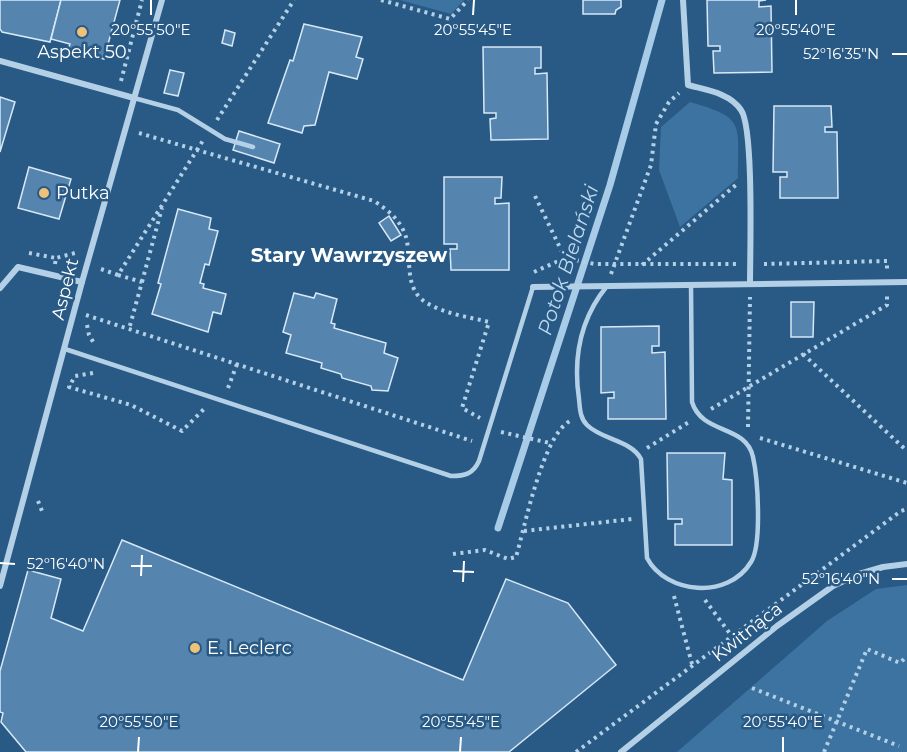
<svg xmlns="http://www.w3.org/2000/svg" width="907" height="752" font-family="Montserrat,sans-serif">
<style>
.green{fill:#3d73a1}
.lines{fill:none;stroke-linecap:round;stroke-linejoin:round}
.stream{stroke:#a8cbe8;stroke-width:7}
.building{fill:#5585ae;stroke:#d7e8f6;stroke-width:1.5}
.path{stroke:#b3d0e7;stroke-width:4;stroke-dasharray:3 4.5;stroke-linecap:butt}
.service{stroke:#b3d0e7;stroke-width:4.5}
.minor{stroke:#b3d0e7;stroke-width:6}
.ticks{fill:none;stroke:#fff;stroke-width:2}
.poi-dot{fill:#efc27a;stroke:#285a85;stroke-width:2}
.labels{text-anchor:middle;stroke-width:5;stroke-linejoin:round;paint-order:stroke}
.poi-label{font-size:18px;fill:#fff;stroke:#285a85;text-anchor:start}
.street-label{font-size:18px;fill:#fff;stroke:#285a85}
.neighbourhood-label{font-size:20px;font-weight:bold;fill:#fff;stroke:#285a85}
.water-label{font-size:20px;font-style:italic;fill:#bfd9ef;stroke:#285a85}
.ticks-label{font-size:15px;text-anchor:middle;fill:#fff;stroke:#285a85;stroke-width:5;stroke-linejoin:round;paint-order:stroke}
</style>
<rect width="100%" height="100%" fill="#285a85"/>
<g class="green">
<path d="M400 0H464L451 14Z"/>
<path d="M690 102C746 118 738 123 738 178L680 227 659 170 661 127Z"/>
<path d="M907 585V752H677L827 621 876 589Z"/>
</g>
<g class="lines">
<path class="stream" d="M498 528 610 185 662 0"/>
</g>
<g class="building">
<path d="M0 0H61L50 42 2 32 0 29Z"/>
<path d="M61 0H120L104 59 68 49 70 44 51 39Z"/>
<path d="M583 0H621V7L616 10 615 14H583Z"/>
<path d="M707 0H766L759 1V7L771 6 772 72 714 73 713 51H720V46H708Z"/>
<path d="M304 24 362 37 356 57 363 59 357 79 329 72 315 125 304 126 302 133 268 123 290 60 293 61Z"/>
<path d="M225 30 235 33 232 46 222 43Z"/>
<path d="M483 47H541V68H535V74L547 73 548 139 491 140 490 119 496 118V113H484Z"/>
<path d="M170 70 184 73 178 96 164 93Z"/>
<path d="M0 97 15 102 0 152Z"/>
<path d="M774 106H831L832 127H825V132H837L838 198H780V177H787V172H773Z"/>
<path d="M239 131 280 144 274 163 233 150Z"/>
<path d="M29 167 71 179 59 219 18 208Z"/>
<path d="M444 177H502L501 198H495V204L509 203V270H451L450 249H457V244H444Z"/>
<path d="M178 209 211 218 209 229 218 231 209 265 205 264 200 283 204 284 203 288 226 294 221 314 213 312 208 332 152 314 161 284 158 283Z"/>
<path d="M389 216 401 235 391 241 379 223Z"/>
<path d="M294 293 314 298 316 293 337 299 331 323 335 324 334 328 386 343 384 353 398 358 388 391 372 390 371 386 342 378 341 374 321 368 322 363 286 353 291 335 283 332Z"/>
<path d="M791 302H814L813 337H791Z"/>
<path d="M659 326V346H652V353L665 352 666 419H608V398H614V392L601 393V327Z"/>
<path d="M667 453H725L723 479 732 480V545H675V524H682V519H668Z"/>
<path d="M122 540 463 680 506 579 568 603 616 665 509 752H26L1 722 3 713 0 712V671L28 570 61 579 51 618 83 631Z"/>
</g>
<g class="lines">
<g class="path">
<path d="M381 0 450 19 468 0"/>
<path d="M121 81 142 0"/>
<path d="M217 120 294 0"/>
<path d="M139 133 197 150 204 139"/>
<path d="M535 196 565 258"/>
<path d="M29 253 56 258"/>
<path d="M55 264 56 258 75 253"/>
<path d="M764 264 887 261V269"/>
<path d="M642 265 737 184"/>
<path d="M101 269 118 275 197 150 374 201C388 210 399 219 405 234 413 256 402 289 427 303 445 314 469 317 489 322L462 408 480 418"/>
<path d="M534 272 565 258 595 264H739"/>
<path d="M611 274 651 165 656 124 669 102 679 93"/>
<path d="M118 275 142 282 129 329"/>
<path d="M142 282 162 208"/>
<path d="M86 315 472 441"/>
<path d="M87 325 89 335 95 345"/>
<path d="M803 354 907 451"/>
<path d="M93 373 75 376 69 387 131 405 182 431 204 409"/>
<path d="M228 388 237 364"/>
<path d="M711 409 887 305V295"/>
<path d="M748 427 750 297"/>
<path d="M501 432 550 443"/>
<path d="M760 438 907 483"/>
<path d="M647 448 689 422"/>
<path d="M38 501 42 511"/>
<path d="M524 531 632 519"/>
<path d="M453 554 485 550 508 559 516 557C525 526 543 435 570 421"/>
<path d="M674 596 692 664"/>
<path d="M705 600 731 635"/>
<path d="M752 688 899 746"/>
<path d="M576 752 901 511 907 509"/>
<path d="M824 752 867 649 900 663 907 656"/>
</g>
<g class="service">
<path d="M134 98 178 110 225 139 253 147"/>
<path d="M607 286C580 319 573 358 579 399 580 409 580 418 587 425 602 440 631 440 641 459L647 558C666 594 728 600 751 562 762 545 758 479 753 457 746 424 702 435 692 402L691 285"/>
<path d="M65 349 451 476C465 476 473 474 479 461L533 287"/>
</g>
<g class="minor">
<path d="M683 0 688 85C706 90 730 93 741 110 754 128 750 254 750 284"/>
<path d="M0 61 134 98"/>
<path d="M533 287 907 282"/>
<path d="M0 288 18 267 82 282"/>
<path d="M0 586 82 282 162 0"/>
<path d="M621 752 777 626 833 586 859 574 883 567 907 564"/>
</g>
</g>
<path class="ticks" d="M151 15V0M473 15 474 0M796 15V0M892 54H907M0 563 15 564M131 566H152M453 571 474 572M141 576 142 555M892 579H907M463 582 464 561M138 752 139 737M460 752 461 737M783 752V737"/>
<g class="poi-dot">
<circle cx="82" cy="32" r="6"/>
<circle cx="44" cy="193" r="6"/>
<circle cx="195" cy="648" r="6"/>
</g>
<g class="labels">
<g class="poi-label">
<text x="82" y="58" text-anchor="middle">Aspekt 50</text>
<text x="56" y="199">Putka</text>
<text x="207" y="654">E. Leclerc</text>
</g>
<g class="street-label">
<text transform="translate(65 289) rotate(-76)" y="6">Aspekt</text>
<text transform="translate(747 632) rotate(-38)" y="6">Kwitnąca</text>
</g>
<g class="neighbourhood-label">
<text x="349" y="262">Stary Wawrzyszew</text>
</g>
<g class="water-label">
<text transform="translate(568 260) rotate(-72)" y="7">Potok Bielański</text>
</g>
</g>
<g class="ticks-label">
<text x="151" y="35">20°55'50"E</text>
<text x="473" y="35">20°55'45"E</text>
<text x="796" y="35">20°55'40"E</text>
<text x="841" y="59">52°16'35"N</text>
<text x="66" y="569">52°16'40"N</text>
<text x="841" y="584">52°16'40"N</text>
<text x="139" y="727">20°55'50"E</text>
<text x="461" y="727">20°55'45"E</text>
<text x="783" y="727">20°55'40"E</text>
</g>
</svg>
